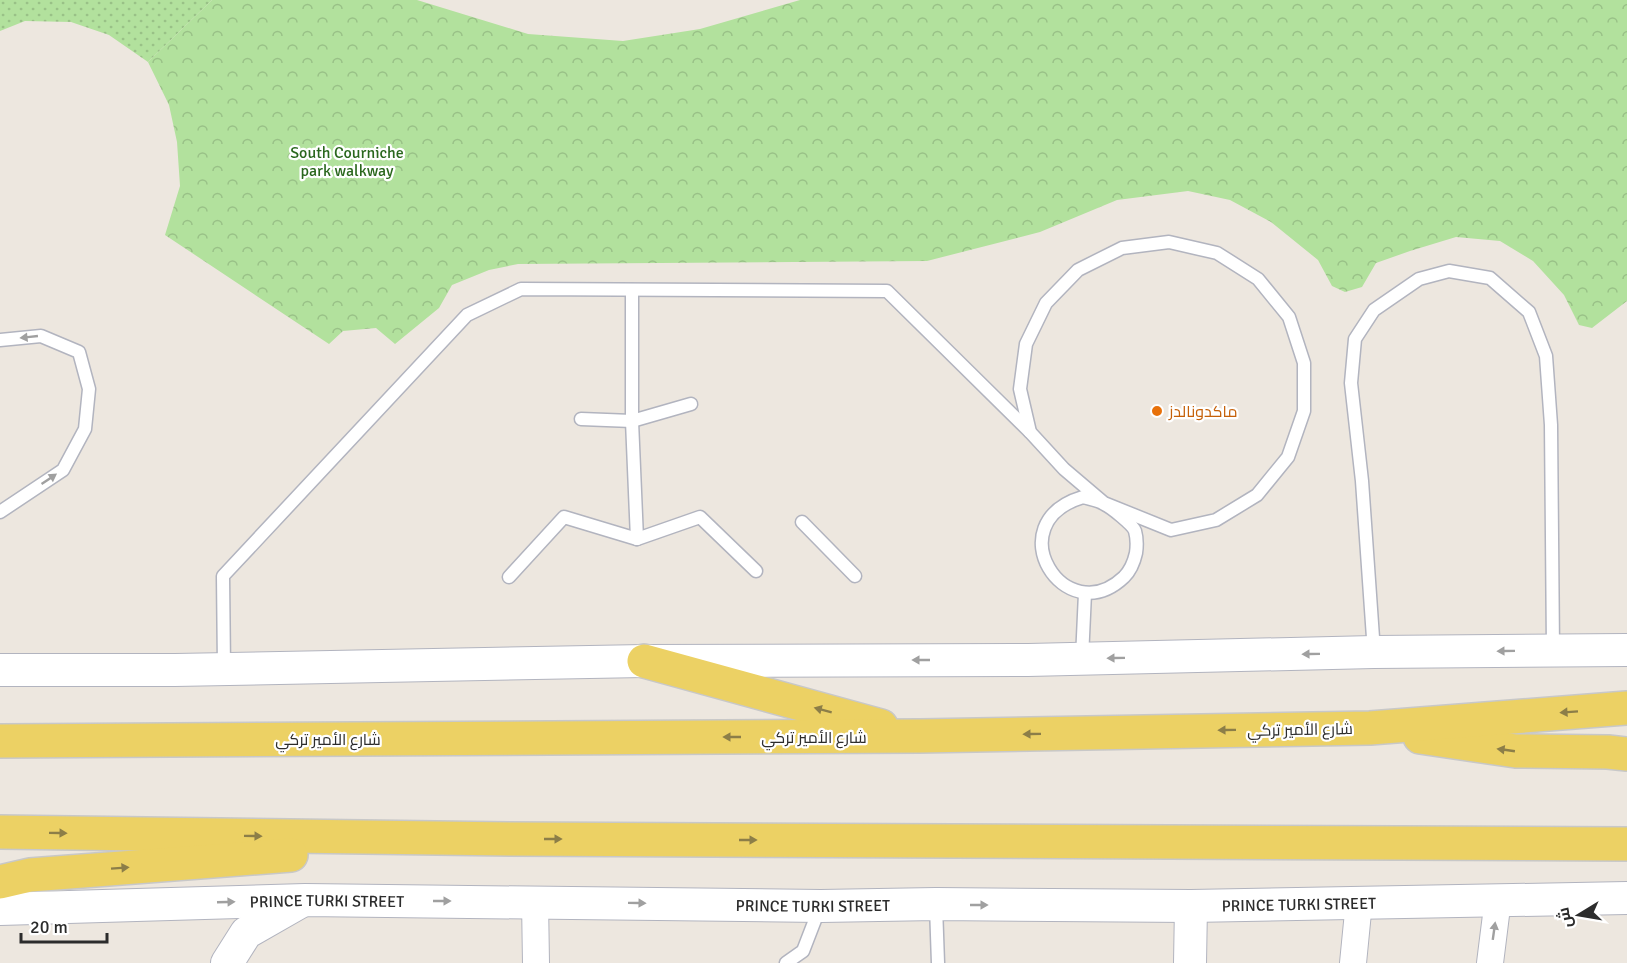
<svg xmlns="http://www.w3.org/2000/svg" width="1627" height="963" font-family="Signika,Cairo,sans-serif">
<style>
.grass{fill:url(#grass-dots)}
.park{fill:url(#park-crowns)}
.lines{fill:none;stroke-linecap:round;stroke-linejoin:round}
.service-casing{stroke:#b2b4bf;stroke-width:15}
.minor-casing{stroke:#b2b4bf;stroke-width:28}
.tertiary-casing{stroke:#b2b4bf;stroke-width:34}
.primary-casing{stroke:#c8c8c8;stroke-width:36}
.service{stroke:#fff;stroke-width:12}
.minor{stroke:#fff;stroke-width:26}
.tertiary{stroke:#fff;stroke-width:32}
.primary{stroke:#ecd164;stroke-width:33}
.oneway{fill:#a0a0a0}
.oneway2{fill:#8c7e48}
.food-dot{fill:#e8710a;stroke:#fff;stroke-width:2}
.labels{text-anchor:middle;stroke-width:4.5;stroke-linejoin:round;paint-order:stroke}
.park-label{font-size:16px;fill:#2a671d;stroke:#fff}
.food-label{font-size:16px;fill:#c56008;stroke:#fff;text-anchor:start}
.street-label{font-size:16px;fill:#2c2c2c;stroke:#fff}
</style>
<defs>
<pattern id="grass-dots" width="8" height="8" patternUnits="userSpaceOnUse" patternTransform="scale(1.5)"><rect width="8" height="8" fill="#b2e19d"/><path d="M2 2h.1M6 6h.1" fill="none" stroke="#99c187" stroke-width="1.8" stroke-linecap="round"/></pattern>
<pattern id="park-crowns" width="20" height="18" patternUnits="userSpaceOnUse" patternTransform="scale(1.5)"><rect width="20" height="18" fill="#b2e19d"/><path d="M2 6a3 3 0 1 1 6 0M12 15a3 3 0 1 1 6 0" fill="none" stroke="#99c187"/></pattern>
</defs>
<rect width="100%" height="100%" fill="#ede7df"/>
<path class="grass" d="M0 0H212L148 62 109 35 71 22 25 21 0 31Z"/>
<path class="park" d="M212 0H417L528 34 623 41 700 29 800 0H1627V301L1592 328 1579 325 1564 295 1533 261 1500 241 1456 237 1410 251 1376 263 1362 287 1345 292 1332 286 1318 260 1271 222 1230 200 1188 191 1117 200 1040 232 927 261 518 264 489 270 452 285 439 308 395 344 376 328 343 331 329 344 165 235 180 186 177 142 169 105 148 62Z"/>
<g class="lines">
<defs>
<g id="service">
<path d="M1169 242 1217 253 1258 279 1289 317 1304 363V411L1288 457 1257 495 1216 520 1171 530 1104 503 1064 469 1030 432 1020 389 1026 344 1046 303 1078 270 1122 248Z"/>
<path d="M632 290V421L637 539"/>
<path d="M0 340 41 336 79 352 89 389 85 429 63 470 0 512"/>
<path d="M581 419 632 421 691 404"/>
<path d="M1083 497C1089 499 1098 500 1104 504 1111 507 1133 525 1135 531 1137 538 1137 546 1136 553 1134 562 1130 571 1124 577 1065 633 996 523 1083 497Z"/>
<path d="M802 522 855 576"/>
<path d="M509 577 564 517 637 539 700 517 756 571"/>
<path d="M1374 652 1362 481 1351 383 1355 339 1374 310 1419 279 1449 271 1490 278 1529 312 1546 356 1551 425 1553 649"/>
<path d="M1082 658 1085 593"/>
<path d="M224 668 223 576 467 315 521 289 887 291 1030 432"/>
<path d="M936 906 938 963"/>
<path d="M786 963 803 951 820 907"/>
</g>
<g id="minor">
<path d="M535 901 536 963"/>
<path d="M1353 963 1359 902"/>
<path d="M1490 963 1498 899"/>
</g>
<g id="tertiary">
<path d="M0 670H175L644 661 1028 660 1374 652 1627 650"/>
<path id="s1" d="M0 909 305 900 821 906 936 904 1191 906 1627 898"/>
<path d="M227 963 246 933 300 902"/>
<path d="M1190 963 1191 906"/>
</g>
<g id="primary">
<path d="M644 661 881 726"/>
<path d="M1420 737 1516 751 1608 752 1627 754"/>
<path d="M0 741 920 736 1370 728 1627 708"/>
<path d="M0 832 510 839 1627 844"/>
<path d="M0 882 30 875 291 855"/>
</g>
</defs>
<use href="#service" class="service-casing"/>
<use href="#minor" class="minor-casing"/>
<use href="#tertiary" class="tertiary-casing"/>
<use href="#primary" class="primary-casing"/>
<use href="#service" class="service"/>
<use href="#minor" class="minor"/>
<use href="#tertiary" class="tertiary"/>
<use href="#primary" class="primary"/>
</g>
<defs><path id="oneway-solid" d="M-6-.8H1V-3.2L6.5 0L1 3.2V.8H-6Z" transform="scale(1.5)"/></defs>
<g class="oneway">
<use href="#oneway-solid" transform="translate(29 337) rotate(174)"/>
<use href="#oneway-solid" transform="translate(49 479) rotate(-34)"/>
<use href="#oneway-solid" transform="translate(1506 651) rotate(179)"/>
<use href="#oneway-solid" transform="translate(1311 654) rotate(179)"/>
<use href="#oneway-solid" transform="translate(1116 658) rotate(179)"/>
<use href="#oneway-solid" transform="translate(921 660) rotate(180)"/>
<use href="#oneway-solid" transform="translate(442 901)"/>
<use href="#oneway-solid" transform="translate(226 902) rotate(-2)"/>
<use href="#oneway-solid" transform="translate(637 903) rotate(1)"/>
<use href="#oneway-solid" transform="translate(979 905)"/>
<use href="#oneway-solid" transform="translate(1494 931) rotate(-82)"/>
</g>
<g class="oneway2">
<use href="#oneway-solid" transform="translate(823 710) rotate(-165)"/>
<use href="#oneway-solid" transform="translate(1569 712) rotate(176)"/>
<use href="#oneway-solid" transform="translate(1227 730) rotate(179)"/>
<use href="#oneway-solid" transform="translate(1032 734) rotate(179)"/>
<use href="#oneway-solid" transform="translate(732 737) rotate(180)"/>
<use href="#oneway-solid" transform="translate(1506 750) rotate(-172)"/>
<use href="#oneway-solid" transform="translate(58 833) rotate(1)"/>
<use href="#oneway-solid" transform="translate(253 836) rotate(1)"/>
<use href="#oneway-solid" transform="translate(553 839)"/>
<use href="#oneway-solid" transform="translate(748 840)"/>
<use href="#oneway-solid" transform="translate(120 868) rotate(-4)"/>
</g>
<circle class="food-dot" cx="1157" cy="411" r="6"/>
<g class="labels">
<g class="park-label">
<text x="347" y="158">South Courniche<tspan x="347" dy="18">park walkway</tspan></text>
</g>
<g class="food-label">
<text x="1169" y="417">ماكدونالدز</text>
</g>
<g class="street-label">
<text transform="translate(1300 729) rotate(-1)" y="6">شارع الأمير تركي</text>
<text x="814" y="743">شارع الأمير تركي</text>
<text x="328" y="745">شارع الأمير تركي</text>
<text dy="6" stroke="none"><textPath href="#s1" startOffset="327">PRINCE TURKI STREET</textPath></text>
<text dy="6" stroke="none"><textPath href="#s1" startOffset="1299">PRINCE TURKI STREET</textPath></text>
<text dy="6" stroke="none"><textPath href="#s1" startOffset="813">PRINCE TURKI STREET</textPath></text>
</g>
</g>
<g transform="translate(1579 915) rotate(259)" stroke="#ffffff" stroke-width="4.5" paint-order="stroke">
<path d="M0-4.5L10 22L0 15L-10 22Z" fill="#2c2c2c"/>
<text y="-9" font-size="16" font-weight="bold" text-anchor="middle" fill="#2c2c2c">ش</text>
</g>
<path d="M21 933v9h86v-9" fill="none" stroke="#2c2c2c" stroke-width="3"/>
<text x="30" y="933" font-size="18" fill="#2c2c2c" stroke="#ffffff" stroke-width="4.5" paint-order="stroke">20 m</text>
</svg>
